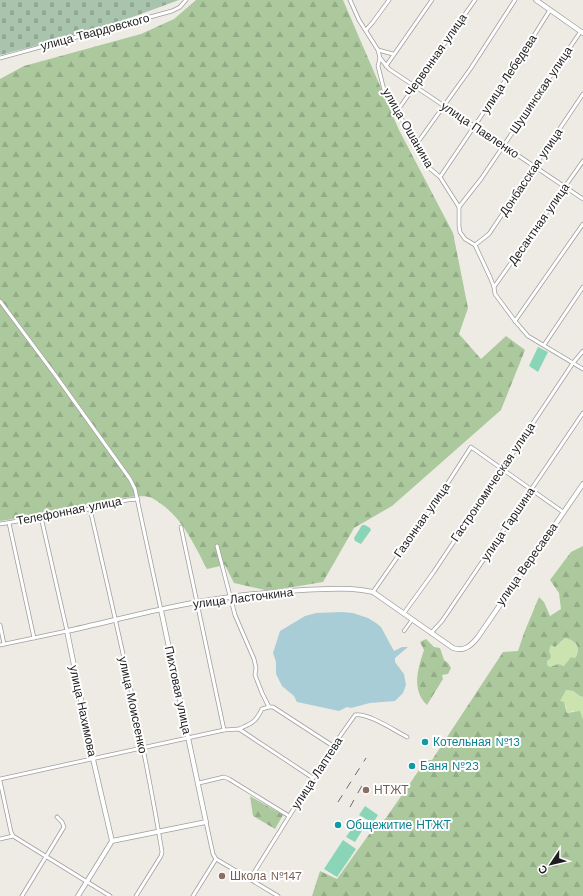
<svg xmlns="http://www.w3.org/2000/svg" width="583" height="896" font-family="'Work Sans',sans-serif">
<style>
.grass{fill:#cae3af}
.forest{fill:url(#forest-firs);fill-rule:evenodd}
.cemetery{fill:url(#cemetery-stones)}
.pitch{fill:#8ad5b7}
.water{fill:#a9cdd7}
.lines{fill:none;stroke-linecap:round;stroke-linejoin:round}
.pedestrian-casing{stroke:#9f9f9f;stroke-width:4}
.minor-casing{stroke:#9f9f9f;stroke-width:4.5}
.tertiary-casing{stroke:#9f9f9f;stroke-width:5.5}
.pedestrian{stroke:#fff;stroke-width:2.5}
.minor{stroke:#fff;stroke-width:3}
.tertiary{stroke:#fff;stroke-width:4}
.rail{stroke:#6c6c6c;stroke-width:1;stroke-dasharray:8 8;stroke-linecap:butt}
.culture-dot{fill:#0f9aa8;stroke:#fff;stroke-width:1.5}
.education-dot{fill:#8d6e63;stroke:#fff;stroke-width:1.5}
.labels{text-anchor:middle;stroke-width:4;stroke-linejoin:round;paint-order:stroke}
.street-label{font-size:12px;fill:#1e1e1e;stroke:#fff}
.culture-label{font-size:12px;fill:#0d838f;stroke:#fff;text-anchor:start}
.education-label{font-size:12px;fill:#785e54;stroke:#fff;text-anchor:start}
</style>
<defs>
<pattern id="forest-firs" width="22" height="20" patternUnits="userSpaceOnUse"><rect width="22" height="20" fill="#abc99d"/><path d="M5 1l3.5 6h-7zM16 11l3.5 6h-7z" fill="#93ac87"/></pattern>
<pattern id="cemetery-stones" width="16" height="16" patternUnits="userSpaceOnUse"><rect width="16" height="16" fill="#a8c4ac"/><path d="M2 7V4a2 2 0 0 1 4 0v3zM10 15v-3a2 2 0 0 1 4 0v3z" fill="#90a894"/></pattern>
</defs>
<rect width="100%" height="100%" fill="#eeebe5"/>
<g class="grass">
<path d="M565 638C576 641 582 647 575 658L571 657 564 666 558 664 550 667 547 665V661L550 659 549 651 551 645 560 643Z"/>
<path d="M566 690 573 691 580 696 583 697V720L581 717 573 711 567 713 566 706 559 702Z"/>
</g>
<g class="forest">
<path d="M196 0H343L399 130 453 233 468 308 459 334 481 359 506 336 525 350 501 410 392 506 354 528 323 582 269 591 234 583 225 565 207 569C192 541 181 514 152 498 139 490 61 511 42 514 28 517 14 519 0 521V79L24 66 141 34 174 19Z"/>
<path d="M583 546V697L580 696 573 691 566 690 560 701 564 702 567 713 580 711 583 720V896H312L320 871 337 879 370 833 386 818 426 760H432L503 652 518 651 524 633 539 597 544 602 550 616 561 609 559 593 550 580 571 552ZM565 638C576 641 582 647 575 658L571 657 564 666 558 664 550 667 547 665V661L550 659 551 656 549 651 551 645 555 647Z"/>
<path d="M426 639 434 647 440 648 444 660 448 663 451 668 448 674 442 675 443 679 427 705C411 690 418 668 424 650L420 642Z"/>
<path d="M250 796 283 815 275 829 253 816Z"/>
</g>
<path class="cemetery" d="M0 0H179L100 29 0 55Z"/>
<g class="pitch">
<path d="M538 347 548 352 538 372 529 366Z"/>
<path d="M362 525H365L370 528 371 530 361 544 355 541 354 538Z"/>
<path d="M365 806 378 815 373 823 359 815Z"/>
<path d="M357 821 365 826 355 842 346 837Z"/>
<path d="M343 840 356 849 337 877 324 869Z"/>
</g>
<path class="water" d="M342 612 353 613 368 618 376 623 381 627 394 651 402 647H408L395 658V662L404 674 406 685 403 693 395 701 370 703 351 708 347 707 339 711 297 702 294 696 282 686 276 674V662L273 653 280 631 305 616 316 613Z"/>
<g class="lines">
<defs>
<path id="pedestrian" d="M404 631 412 620"/>
<g id="minor">
<path d="M350 0 359 20 378 50 380 58 378 66 384 90 398 111 400 117 418 142 423 159 427 166 440 177 459 207V226L460 232 465 239 475 245 490 277 494 287 495 294 515 321 528 336 583 369"/>
<path d="M366 30 373 22 389 0"/>
<path d="M378 50 393 54"/>
<path d="M0 58 172 11 180 7 186 0"/>
<path d="M380 58 389 69 583 199"/>
<path d="M386 66 432 0"/>
<path d="M398 111 400 107 475 0"/>
<path d="M418 142 471 68 515 0"/>
<path d="M440 177 513 69 550 10"/>
<path d="M459 207 481 179 581 31"/>
<path d="M475 245 489 234 583 94"/>
<path d="M494 287 583 161"/>
<path d="M0 301 56 376 130 479 135 489 161 610"/>
<path d="M515 321 583 224"/>
<path d="M544 345 583 287"/>
<path d="M90 509C116 622 143 736 162 852L161 856 136 896"/>
<path d="M9 523 34 638"/>
<path d="M0 524 90 509 127 500 138 499"/>
<path d="M181 527 224 730"/>
<path d="M217 546 235 615 254 659 256 668 255 675 262 693 269 707H273L333 746"/>
<path d="M373 592 433 506 471 447 563 512"/>
<path d="M404 613 433 573 573 363 583 351"/>
<path d="M0 625 4 644"/>
<path d="M431 633 442 621 583 413"/>
<path d="M0 645 67 631 41 517"/>
<path d="M239 729C252 723 255 723 262 709L269 707"/>
<path d="M0 779 224 730 239 729 313 778"/>
<path d="M0 781 11 832 13 836 110 896"/>
<path d="M199 783 224 777 229 779 289 816"/>
<path d="M0 839 13 836"/>
<path d="M216 859 278 896"/>
<path d="M250 879 333 746 355 715C369 713 395 731 407 737"/>
<path d="M22 896 64 827 62 822 57 817"/>
<path d="M193 896 216 859 213 854 206 822"/>
</g>
<g id="tertiary">
<path d="M536 0 583 33"/>
<path d="M112 841 206 822 161 610"/>
<path d="M78 896 112 841 93 759 67 631C121 619 175 604 230 597 255 593 279 592 303 590 327 589 350 587 373 592L453 648C464 652 471 646 478 637L583 484"/>
</g>
</defs>
<use href="#pedestrian" class="pedestrian-casing"/>
<use href="#minor" class="minor-casing"/>
<use href="#tertiary" class="tertiary-casing"/>
<use href="#pedestrian" class="pedestrian"/>
<use href="#minor" class="minor"/>
<use href="#tertiary" class="tertiary"/>
<g class="rail">
<path d="M338 802 366 758"/>
<path d="M350 807 364 782"/>
</g>
</g>
<g class="culture-dot">
<circle cx="425" cy="742" r="4"/>
<circle cx="412" cy="766" r="4"/>
<circle cx="338" cy="825" r="4"/>
</g>
<g class="education-dot">
<circle cx="366" cy="790" r="4"/>
<circle cx="222" cy="876" r="4"/>
</g>
<g class="labels">
<g class="street-label">
<text transform="translate(95 32) rotate(-15)" y="4">улица Твардовского</text>
<text transform="translate(436 55) rotate(-55)" y="4">Червонная улица</text>
<text transform="translate(509 74) rotate(-57)" y="4">улица Лебедева</text>
<text transform="translate(541 90) rotate(-56)" y="4">Шушинская улица</text>
<text transform="translate(408 128) rotate(60)" y="4">улица Ошанина</text>
<text transform="translate(480 130) rotate(34)" y="4">улица Павленко</text>
<text transform="translate(531 172) rotate(-56)" y="4">Донбасская улица</text>
<text transform="translate(539 224) rotate(-55)" y="4">Десантная улица</text>
<text transform="translate(493 482) rotate(-56)" y="4">Гастрономическая улица</text>
<text transform="translate(69 511) rotate(-11)" y="4">Телефонная улица</text>
<text transform="translate(422 520) rotate(-55)" y="4">Газонная улица</text>
<text transform="translate(508 524) rotate(-56)" y="4">улица Гаршина</text>
<text transform="translate(527 564) rotate(-55)" y="4">улица Вересаева</text>
<text transform="translate(243 598) rotate(-7)" y="4">улица Ласточкина</text>
<text transform="translate(178 690) rotate(78)" y="4">Пихтовая улица</text>
<text transform="translate(133 705) rotate(78)" y="4">улица Моисеенко</text>
<text transform="translate(83 711) rotate(78)" y="4">улица Нахимова</text>
<text transform="translate(317 773) rotate(-57)" y="4">улица Лаптева</text>
</g>
<g class="culture-label">
<text x="433" y="746">Котельная №13</text>
<text x="420" y="770">Баня №23</text>
<text x="346" y="829">Общежитие НТЖТ</text>
</g>
<g class="education-label">
<text x="374" y="794">НТЖТ</text>
<text x="230" y="880">Школа №147</text>
</g>
</g>
<g transform="translate(551 864) rotate(235)" stroke="#ffffff" stroke-width="3" paint-order="stroke">
<path d="M0-3L7 15L0 10L-7 15Z" fill="#1e1e1e"/>
<text y="-6" font-size="11" font-weight="bold" text-anchor="middle" fill="#1e1e1e">С</text>
</g>
</svg>
